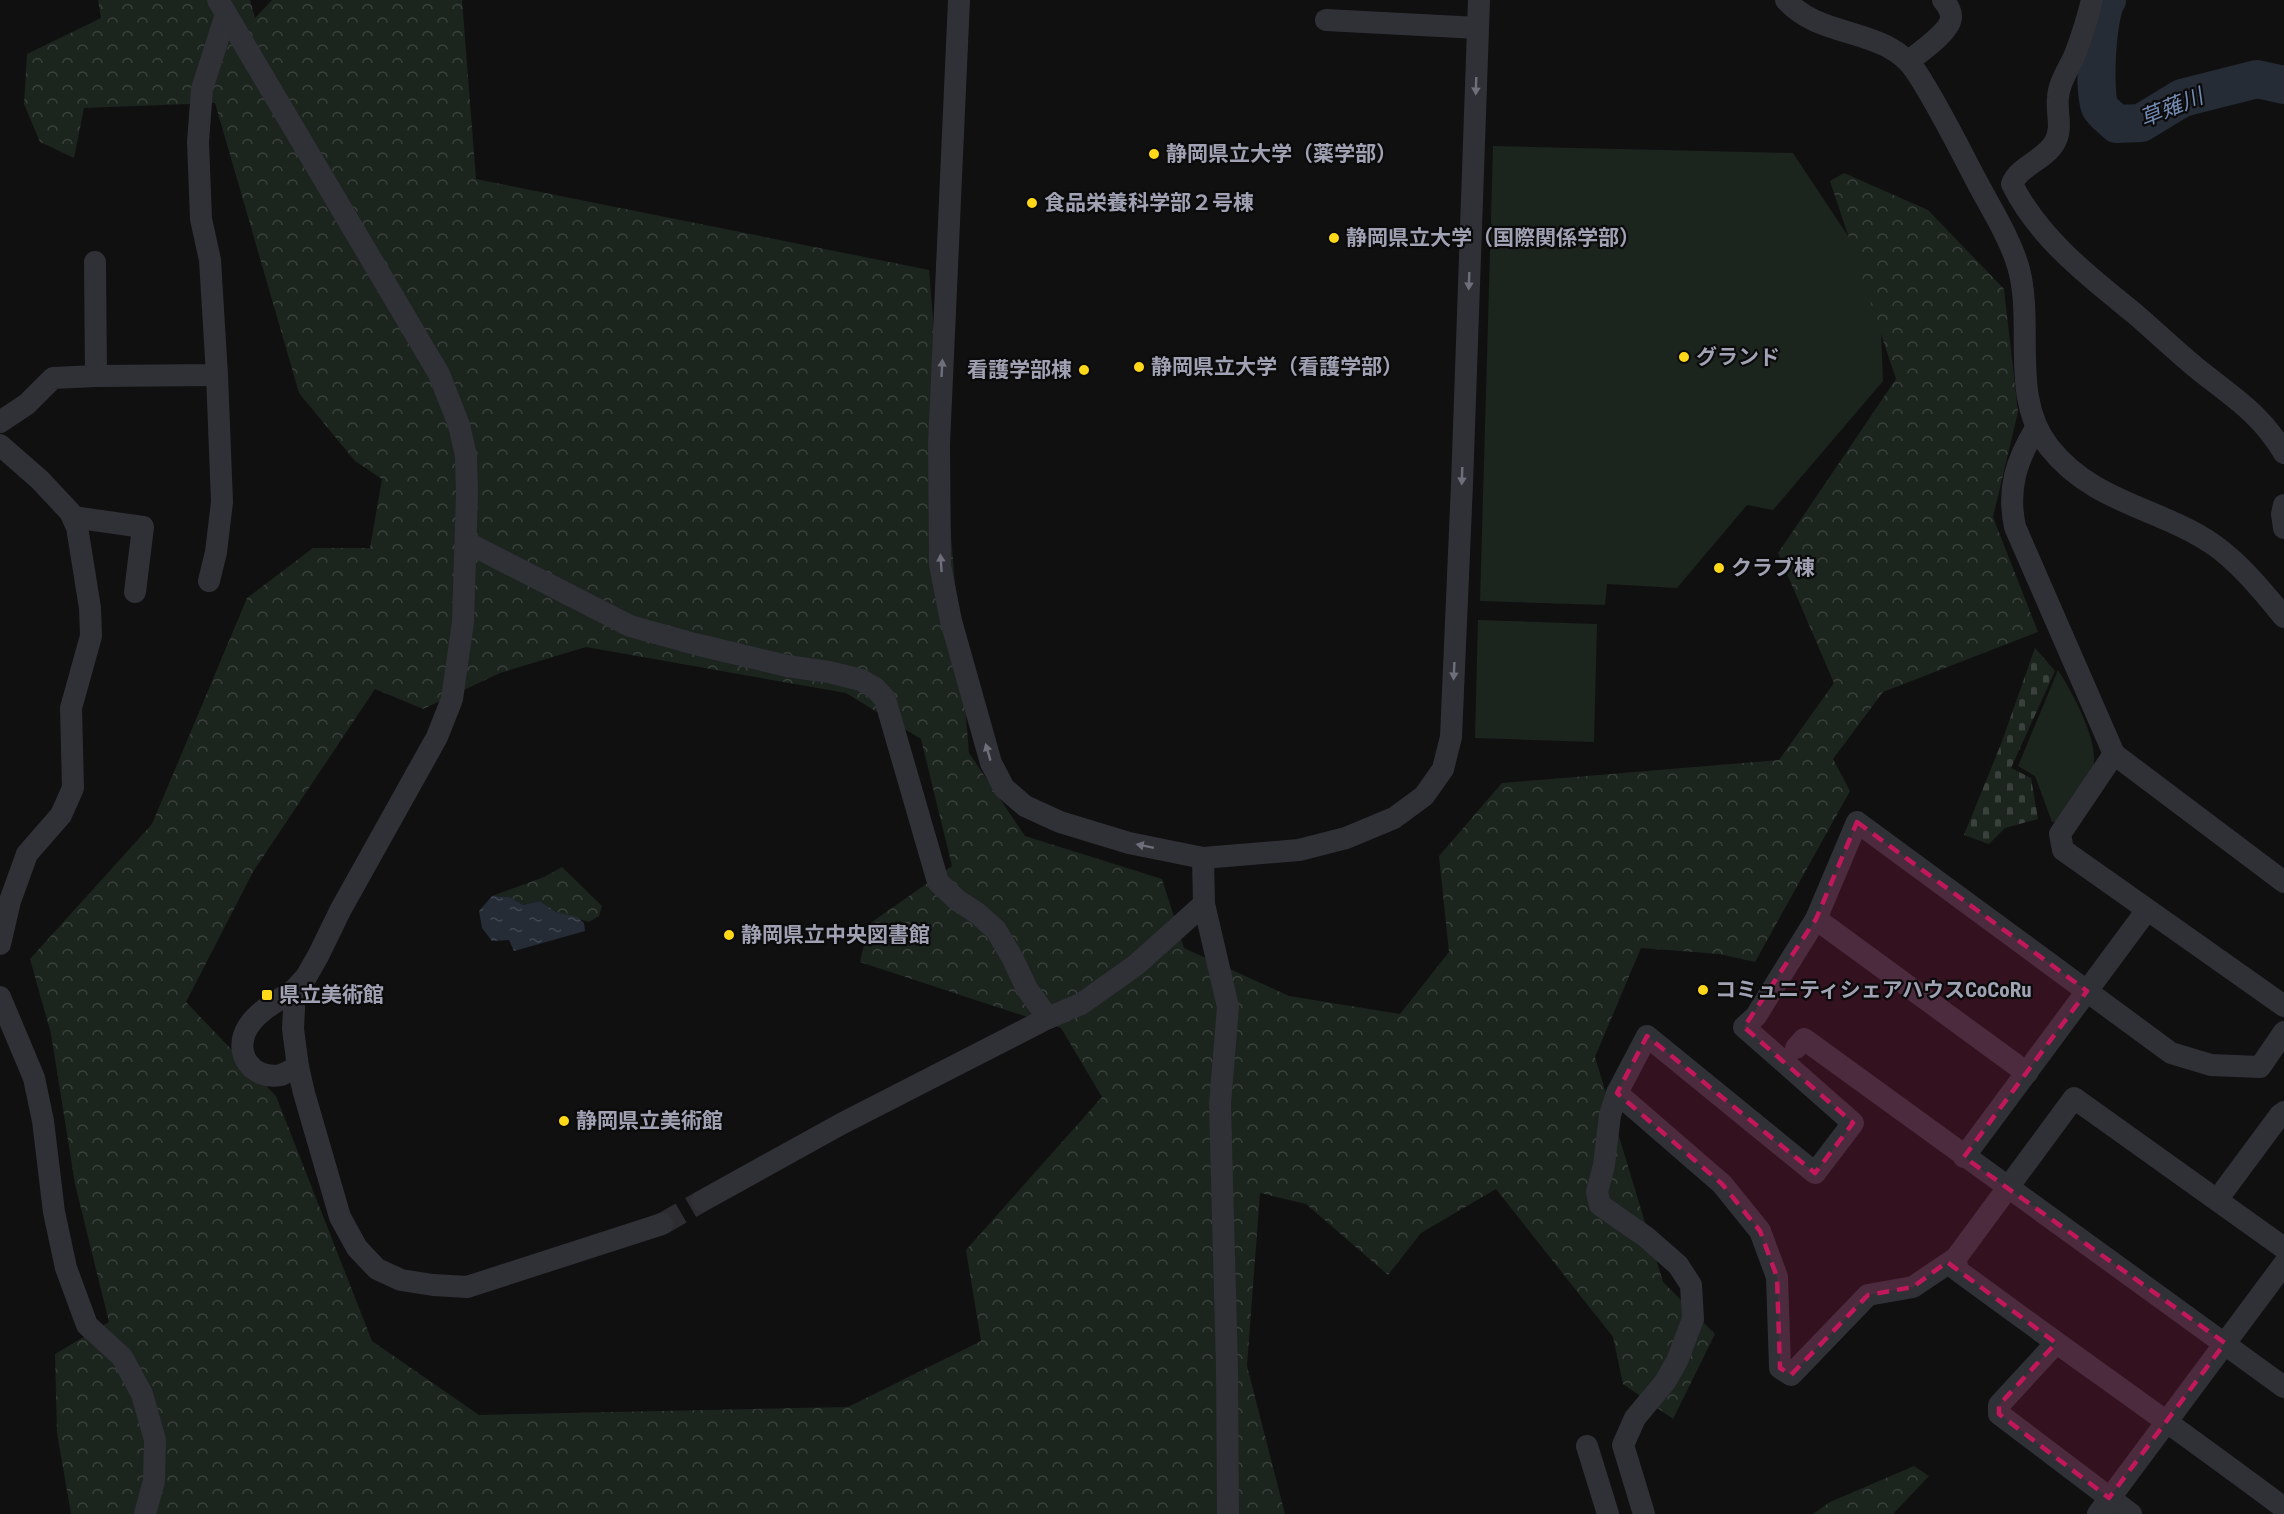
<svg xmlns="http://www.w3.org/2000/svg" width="2284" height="1514" font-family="'Roboto Condensed','Noto Sans JP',sans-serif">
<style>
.green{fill:#1c241e}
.forest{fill:url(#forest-crowns);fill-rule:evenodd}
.cemetery{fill:url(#cemetery-stones)}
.water{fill:url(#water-ripples)}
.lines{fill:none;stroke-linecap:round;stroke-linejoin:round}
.river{stroke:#252c36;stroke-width:38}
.minor-tunnel{stroke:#2d2d31;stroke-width:22;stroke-dasharray:22 11;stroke-linecap:butt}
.minor{stroke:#303037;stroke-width:22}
.oneway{fill:#6e6f7b}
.marked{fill:#c2185b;fill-opacity:0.2;stroke:#c2185b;stroke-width:4.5;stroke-dasharray:12 8;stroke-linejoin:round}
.poi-dot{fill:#ffd81a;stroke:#0b0b0c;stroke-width:2}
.labels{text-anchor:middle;stroke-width:4.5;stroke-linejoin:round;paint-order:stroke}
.poi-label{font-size:21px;font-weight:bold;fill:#a0a2b3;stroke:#0b0b0c;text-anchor:start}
.water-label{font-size:22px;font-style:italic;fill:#738ab2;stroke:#0b0b0c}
</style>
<defs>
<pattern id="forest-crowns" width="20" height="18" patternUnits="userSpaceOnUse" patternTransform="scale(1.5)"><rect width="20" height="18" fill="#1c241e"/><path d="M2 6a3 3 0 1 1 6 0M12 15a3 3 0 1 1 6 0" fill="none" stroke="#3a413c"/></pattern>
<pattern id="cemetery-stones" width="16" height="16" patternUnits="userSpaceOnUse" patternTransform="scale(1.5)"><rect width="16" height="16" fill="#1c241e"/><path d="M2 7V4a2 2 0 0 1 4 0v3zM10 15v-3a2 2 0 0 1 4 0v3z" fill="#3a413c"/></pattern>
<pattern id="water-ripples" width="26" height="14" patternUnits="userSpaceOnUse" patternTransform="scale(1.5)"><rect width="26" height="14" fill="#252c36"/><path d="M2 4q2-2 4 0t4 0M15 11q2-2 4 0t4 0" fill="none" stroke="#414751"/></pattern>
</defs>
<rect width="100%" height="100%" fill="#101011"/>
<g class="green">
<path d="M1493 146 1793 153 1858 251 1881 332 1883 381 1773 510 1747 505 1677 588 1607 584 1605 605 1480 601Z"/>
<path d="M1478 620 1597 624 1594 742 1475 738Z"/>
<path d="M2058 670C2071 690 2103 747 2092 771 2083 789 2068 805 2057 822H2052L2035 776 2018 766Z"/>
</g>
<g class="forest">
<path d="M98 0H250L255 18 272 0H462L476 179 929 270 969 753 1025 836 1162 879 1184 948 1289 996 1400 1014 1449 952 1439 856 1502 783 1779 760 1834 683 1778 553 1896 379 1830 181 1844 173 1928 210 2004 289 2018 412 1993 517 2038 632 1883 692 1833 759 1850 791 1755 962 1719 954 1641 948 1595 1057 1663 1282 1715 1334 1673 1419 1623 1384 1613 1337 1496 1189 1421 1233 1388 1275 1306 1204 1260 1193 1247 1366 1285 1514H71L57 1433 55 1354 109 1322 75 1184 51 1034 30 959 152 824 247 598 313 548H370L382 479 355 461 299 393 215 103 84 108 74 158 40 142 24 104 27 54 101 18ZM586 647 846 693 921 739 952 866 869 924 860 962 1061 1028 1102 1097 966 1250 981 1341 848 1407 479 1415 372 1341 276 1096 186 1002 253 872 375 689 423 709 500 673Z"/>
<path d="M562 867 602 906 599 916 589 922 556 912 540 901 523 905 510 897 492 896 544 877Z"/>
<path d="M1914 1466 1929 1476 1893 1514H1813L1830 1502Z"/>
</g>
<path class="cemetery" d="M2035 648 2055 671 2011 768 2031 778 2038 819 2005 828 1989 844 1964 835 2001 744Z"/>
<path class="water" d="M492 896 510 897 523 905 540 901 556 912 577 917 584 923 585 931 514 951 509 940 492 941 482 928 479 911Z"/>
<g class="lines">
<path class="river" d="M2107 0C2097 15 2093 91 2100 107 2103 113 2112 119 2117 124L2141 123 2182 98 2257 79 2284 85"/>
<path class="minor-tunnel" d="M662 1224 702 1201"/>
<g class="minor">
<path d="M218 0 439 374 459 425 466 456 467 494 463 622 452 699 437 737 341 909 318 956 306 977 295 989 293 1029 298 1067C293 1069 286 1073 281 1075 252 1081 232 1052 248 1027 258 1010 280 1000 295 989"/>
<path d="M959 0 939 444 940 565 951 621 991 763 1004 788 1025 806 1060 822 1129 843 1203 858 1299 850 1346 838 1394 818 1424 796 1443 769 1451 737 1462 484 1479 0"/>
<path d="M1786 0C1821 40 1887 26 1917 73 1939 107 1957 144 1976 180 1990 207 2009 236 2018 266 2035 323 2009 397 2049 447 2094 504 2159 507 2214 545 2241 564 2263 592 2284 617"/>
<path d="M2092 0C2088 16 2083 33 2077 49 2072 65 2059 80 2058 97 2056 113 2063 127 2055 142 2045 160 2019 166 2012 184 2038 237 2088 276 2134 313 2156 332 2177 352 2199 370 2234 398 2261 414 2284 453"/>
<path d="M1326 20 1478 28"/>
<path d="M1909 61C1920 52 1951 31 1951 17 1951 10 1947 5 1943 0"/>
<path d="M95 262 96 376"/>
<path d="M0 422 27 404 53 378 96 376 217 375 210 260 201 219 198 142 202 89 226 14"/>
<path d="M2036 428C2016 461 2007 489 2015 527L2114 754"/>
<path d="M0 445 40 480 70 512 77 527 90 608 91 636 71 708 73 788 61 815 27 854 10 901 0 944"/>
<path d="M2284 505 2282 514 2284 528"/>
<path d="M73 517 143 527 135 592"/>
<path d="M466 542 630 626 695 644 787 666 829 672 861 680 875 688 885 699 938 882 957 900 977 913 996 930 1013 959 1027 989 1048 1018"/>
<path d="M209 581 216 552 222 502 217 375"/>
<path d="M1203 858 1204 904 1228 1007 1220 1104 1227 1369 1228 1514"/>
<path d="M2284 882 2114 754 2060 834 2063 850 2284 1006"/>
<path d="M1816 919 2027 1073"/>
<path d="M0 997 34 1078 43 1121 54 1212 66 1268 87 1325 122 1357 142 1394 155 1440 154 1481 145 1514"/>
<path d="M1796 1048 1804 1039 2284 1387"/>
<path d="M298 1067 304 1093 340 1217 357 1248 377 1269 401 1280 433 1285 467 1287 662 1224"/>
<path d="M1617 1093 1610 1115 1604 1165 1597 1192 1600 1205 1646 1237 1678 1265 1691 1285 1693 1319 1677 1361 1665 1382 1635 1418 1623 1445 1644 1514"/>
<path d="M1964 1157 2147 910"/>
<path d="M2217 1200 2280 1115 2284 1112"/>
<path d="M702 1201 841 1124 1048 1018 1081 1004 1136 965 1204 904"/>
<path d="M2284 1248 2074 1098 1956 1258 1957 1270C2065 1350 2176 1427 2284 1508"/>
<path d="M1956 1258 1913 1287 1868 1295 1791 1375 1780 1368 1777 1277 1760 1231 1722 1184 1617 1093 1647 1036 1815 1173 1853 1123 1744 1027 1756 1016 1816 919 1857 822 2171 1053 2211 1065 2260 1067 2284 1032"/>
<path d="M2056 1343 1999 1405V1414L2131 1514"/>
<path d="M1587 1446 1608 1514"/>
<path d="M2098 1514 2284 1264"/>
</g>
</g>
<defs><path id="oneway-solid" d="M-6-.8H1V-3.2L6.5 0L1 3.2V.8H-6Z" transform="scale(1.5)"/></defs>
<g class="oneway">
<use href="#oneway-solid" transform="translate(1476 86) rotate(92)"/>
<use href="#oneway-solid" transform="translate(1469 281) rotate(92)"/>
<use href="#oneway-solid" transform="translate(942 368) rotate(-87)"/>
<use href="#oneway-solid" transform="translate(1462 476) rotate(92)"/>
<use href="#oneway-solid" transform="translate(941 563) rotate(-94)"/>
<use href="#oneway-solid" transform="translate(1454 671) rotate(93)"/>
<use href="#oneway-solid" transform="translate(988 752) rotate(-106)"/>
<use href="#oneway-solid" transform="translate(1145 846) rotate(-168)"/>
</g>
<path class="marked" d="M1857 822 2087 991 1964 1157 2225 1343 2109 1498 1999 1414V1405L2056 1343 1947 1262 1913 1287 1868 1295 1791 1375 1780 1368 1777 1277 1760 1231 1722 1184 1617 1093 1647 1036 1815 1173 1853 1123 1744 1027 1816 919Z"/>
<g class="poi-dot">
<circle cx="1154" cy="154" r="6"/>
<circle cx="1032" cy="203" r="6"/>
<circle cx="1334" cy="238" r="6"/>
<circle cx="1684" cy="357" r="6"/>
<circle cx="1139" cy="367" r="6"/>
<circle cx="1084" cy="370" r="6"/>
<circle cx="1719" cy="568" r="6"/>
<circle cx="729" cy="935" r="6"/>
<circle cx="1703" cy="990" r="6"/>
<rect x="261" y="989" width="12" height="12" rx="3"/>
<circle cx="564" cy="1121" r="6"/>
</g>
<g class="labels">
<g class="poi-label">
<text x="1166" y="161">静岡県立大学（薬学部）</text>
<text x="1044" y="210">食品栄養科学部２号棟</text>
<text x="1346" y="245">静岡県立大学（国際関係学部）</text>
<text x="1696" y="364">グランド</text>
<text x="1151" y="374">静岡県立大学（看護学部）</text>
<text x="1072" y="377" text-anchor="end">看護学部棟</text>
<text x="1731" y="575">クラブ棟</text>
<text x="741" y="942">静岡県立中央図書館</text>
<text x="1715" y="997">コミュニティシェアハウスCoCoRu</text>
<text x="279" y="1002">県立美術館</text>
<text x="576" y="1128">静岡県立美術館</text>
</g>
<g class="water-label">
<text transform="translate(2171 107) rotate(-22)" y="8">草薙川</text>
</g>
</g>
</svg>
